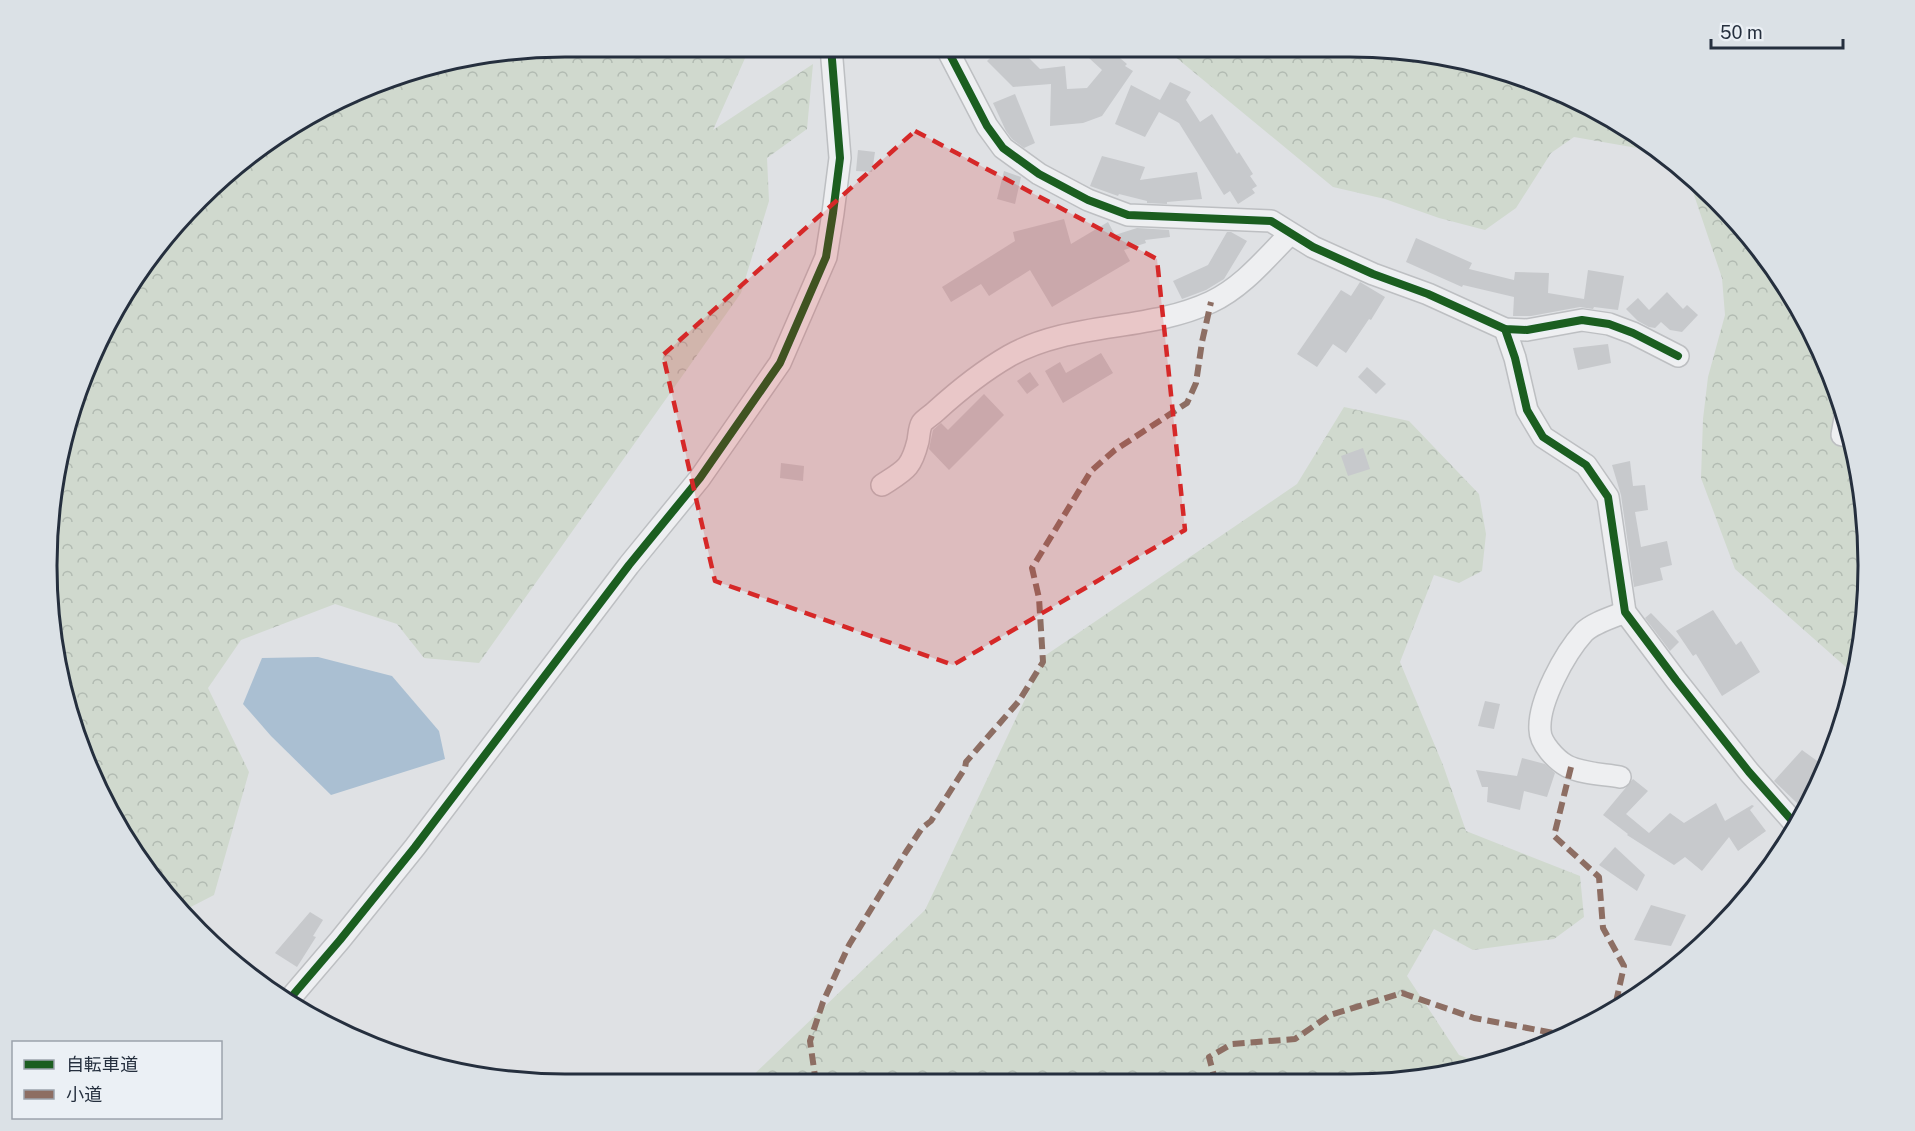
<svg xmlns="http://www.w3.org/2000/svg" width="1915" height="1131" font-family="'Public Sans','Noto Sans JP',sans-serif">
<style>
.forest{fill:url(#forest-crowns)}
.water{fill:#aabfd2}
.building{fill:#c7c9cc}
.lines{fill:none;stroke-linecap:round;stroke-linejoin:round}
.minor-casing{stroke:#bdbfc2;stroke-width:24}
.minor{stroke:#eeeff1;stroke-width:21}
.quiet{stroke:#8d6e63;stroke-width:6;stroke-dasharray:12 6;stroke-linecap:butt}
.cycleway-casing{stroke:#ebf0f5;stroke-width:11}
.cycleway{stroke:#1b5e20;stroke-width:8}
.marked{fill:#d62828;fill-opacity:0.2;stroke:#d62828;stroke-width:4.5;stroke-dasharray:12 8;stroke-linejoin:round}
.rim{fill:none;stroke:#252f3e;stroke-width:3}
</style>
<defs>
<pattern id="forest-crowns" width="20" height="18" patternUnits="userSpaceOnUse" patternTransform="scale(1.5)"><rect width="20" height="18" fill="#d0d9ce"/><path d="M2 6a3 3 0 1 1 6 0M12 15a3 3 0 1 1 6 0" fill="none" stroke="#b2bbb2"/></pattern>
</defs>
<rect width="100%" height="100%" fill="#dfe1e4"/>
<g class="forest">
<path d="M644 47H750L713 130 813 64 807 129 767 158 769 201 741 293 479 663 424 658 397 624 335 604 241 640 208 688 249 772 214 895 181 912 175 907 86 764 48 599 64 431 134 277 250 154 399 74 548 49 549 55 635 56Z"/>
<path d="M1166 47 1384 48 1517 74 1638 134 1716 198 1781 277 1829 367 1858 464 1868 565 1859 666 1856 676 1735 569 1701 478 1703 419 1708 377 1725 315 1722 278 1690 183 1637 148 1574 137 1551 153 1516 208 1485 230 1439 218 1385 199 1333 187 1173 55Z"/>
<path d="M1344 407 1409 421 1479 494 1486 534 1482 571 1459 583 1434 575 1400 662 1443 765 1466 831 1580 876 1584 917 1554 939 1473 950 1434 929 1407 976 1459 1055 1483 1064 1384 1083H745L925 910 1046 655 1297 484Z"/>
</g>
<path class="water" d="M318 657 392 676 439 731 445 759 331 795 271 736 243 704 262 658Z"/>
<g class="building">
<path d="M993 47H1018L1040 69 1065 66 1067 89 1087 88 1102 70 1077 47H1120L1114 53 1127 64 1125 66 1133 71 1102 116 1083 123 1050 126 1051 84 1013 87 987 61 990 58 986 54Z"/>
<path d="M1170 82 1191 92 1186 100 1200 122 1212 114 1237 154 1239 152 1253 174 1250 176 1257 186 1252 189 1255 193 1238 204 1230 191 1224 195 1179 123 1159 112 1145 137 1115 124 1131 85 1160 100Z"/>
<path d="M1015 94 1035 143 1024 148 1012 139 1006 131 993 103Z"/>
<path d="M858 150 875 152 872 172 856 171Z"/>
<path d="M1102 156 1145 167 1140 180 1197 172 1202 199 1167 202V204L1147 203V201L1119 194 1118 196 1090 186Z"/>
<path d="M1004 171 1021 177 1015 204 997 199Z"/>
<path d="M1064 219 1071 244 1108 222 1115 235 1137 228 1169 230 1170 237 1145 240 1146 243 1124 250 1130 261 1052 307 1030 270 989 296 981 284 951 302 942 287 1015 241 1013 232Z"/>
<path d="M1227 232H1231L1247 241 1224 279 1206 290 1182 299 1173 281 1208 265Z"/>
<path d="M1416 238 1472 263 1469 269 1514 280 1515 272 1549 273 1548 293 1584 299 1588 270 1624 276 1618 310 1594 307 1593 309 1580 307 1531 316H1513L1514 297 1463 285 1462 287 1406 262Z"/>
<path d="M1360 282 1385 297 1371 320 1369 319 1346 353 1333 344 1317 367 1297 354 1341 290 1351 296Z"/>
<path d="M1667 292 1683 309 1687 305 1698 315 1682 332 1670 330 1661 322 1655 328 1649 327 1638 321 1626 309 1638 298 1649 310Z"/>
<path d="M1608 344 1611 363 1578 370 1573 348Z"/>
<path d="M1101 353 1113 373 1063 403 1045 371 1060 362 1066 373Z"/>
<path d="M1367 367 1386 384 1376 394 1358 377Z"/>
<path d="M1030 372 1039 385 1027 394 1017 381Z"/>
<path d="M984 394 1004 415 949 470 929 449 933 430 941 423 948 430Z"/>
<path d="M1363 448 1370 469 1348 476 1341 456Z"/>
<path d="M1630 461 1633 486 1645 485 1648 510 1635 512 1641 547 1667 541 1672 565 1660 568 1663 580 1634 587 1621 495 1612 465Z"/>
<path d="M781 463 804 466 803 481 780 478Z"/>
<path d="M1713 610 1736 645 1741 641 1760 672 1722 696 1696 654 1693 656 1676 631Z"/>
<path d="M1651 613 1679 642 1670 651 1645 618Z"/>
<path d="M1485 701 1500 704 1494 729 1478 726Z"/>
<path d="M1802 750 1827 768 1799 805 1774 781Z"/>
<path d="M1522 758 1545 764 1555 773 1547 797 1524 791 1520 810 1487 802 1488 787H1482L1476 770 1517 776Z"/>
<path d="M1633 779 1648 791 1626 814 1649 833 1670 813 1684 823 1716 803 1725 821 1752 805 1754 806 1750 810 1766 831 1738 851 1729 837 1702 871 1685 857 1674 865 1627 835 1628 834 1603 815Z"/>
<path d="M1615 847 1645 875 1637 891 1599 865Z"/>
<path d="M1651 905 1686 915 1671 946 1634 940Z"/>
<path d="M310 912 323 920 313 936 316 937 297 967 275 953Z"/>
</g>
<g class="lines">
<defs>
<g id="minor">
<path d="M946 47 987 126 1003 148 1039 174 1088 200 1128 215 1271 221 1313 247 1373 274 1428 294 1505 329 1527 330 1582 320 1609 324 1633 333 1678 356"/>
<path d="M1505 329 1515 358 1527 410 1543 437 1586 465 1608 497 1625 612 1676 680 1749 772 1796 825"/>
<path d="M1842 435 1845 418"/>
<path d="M882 485C905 470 911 469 918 441 919 436 919 428 922 423 925 419 932 415 936 411 958 391 983 371 1009 356 1071 321 1147 332 1211 302 1243 287 1266 258 1290 234"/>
<path d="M1620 777C1603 774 1583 774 1567 766 1556 760 1540 743 1540 730 1538 702 1565 653 1584 632 1593 623 1613 617 1625 612"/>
<path d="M287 1002 340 940 415 847 629 565 700 478 780 363 826 257 833 213 840 158 831 47"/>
</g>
</defs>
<use href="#minor" class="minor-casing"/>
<use href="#minor" class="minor"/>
<g class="quiet">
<path d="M1571 767 1554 836 1599 877 1603 928 1624 966 1614 1011"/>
<path d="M816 1083 810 1041 823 1002 849 945 906 852 922 828 931 821 965 768 966 762 1019 701 1043 662 1039 598 1032 568 1091 471 1115 450 1187 403 1196 383 1202 342 1211 302"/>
<path d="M1216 1083 1209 1057 1232 1044 1295 1039 1330 1015 1402 993 1474 1018 1559 1034 1577 1029"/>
</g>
<defs>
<g id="cycleway">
<path d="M946 47 987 126 1003 148 1039 174 1088 200 1128 215 1271 221 1313 247 1373 274 1428 294 1505 329 1527 330 1582 320 1609 324 1633 333 1678 356"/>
<path d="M1505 329 1515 358 1527 410 1543 437 1586 465 1608 497 1625 612 1676 680 1749 772 1796 825"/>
<path d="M287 1002 340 940 415 847 629 565 700 478 780 363 826 257 833 213 840 158 831 47"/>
</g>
</defs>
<use href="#cycleway" class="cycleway-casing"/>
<use href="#cycleway" class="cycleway"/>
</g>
<path class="marked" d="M915 131 1157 259 1185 530 953 665 715 581 663 355Z"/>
<path d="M0 0H1915V1131H0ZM565 57H1350A508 508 0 0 1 1858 565V566A508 508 0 0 1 1350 1074H565A508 508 0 0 1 57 566V565A508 508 0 0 1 565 57Z" fill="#dbe1e6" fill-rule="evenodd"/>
<path class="rim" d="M565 57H1350A508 508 0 0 1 1858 565V566A508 508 0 0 1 1350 1074H565A508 508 0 0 1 57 566V565A508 508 0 0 1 565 57Z"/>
<rect x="12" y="1041" width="210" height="78" fill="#ebf0f5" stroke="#9ca3ac" stroke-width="1.5"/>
<rect x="24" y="1060" width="30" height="9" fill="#1b5e20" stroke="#9ca3ac" stroke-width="1.5"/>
<text x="66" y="1071" font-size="18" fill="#252f3e">自転車道</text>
<rect x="24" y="1090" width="30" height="9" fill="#8d6e63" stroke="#9ca3ac" stroke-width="1.5"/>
<text x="66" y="1101" font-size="18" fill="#252f3e">小道</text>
<path d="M1711 39v9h132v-9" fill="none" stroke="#252f3e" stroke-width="3"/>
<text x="1720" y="39" font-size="18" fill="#252f3e" stroke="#ebf0f5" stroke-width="4.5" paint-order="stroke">50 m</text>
</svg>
